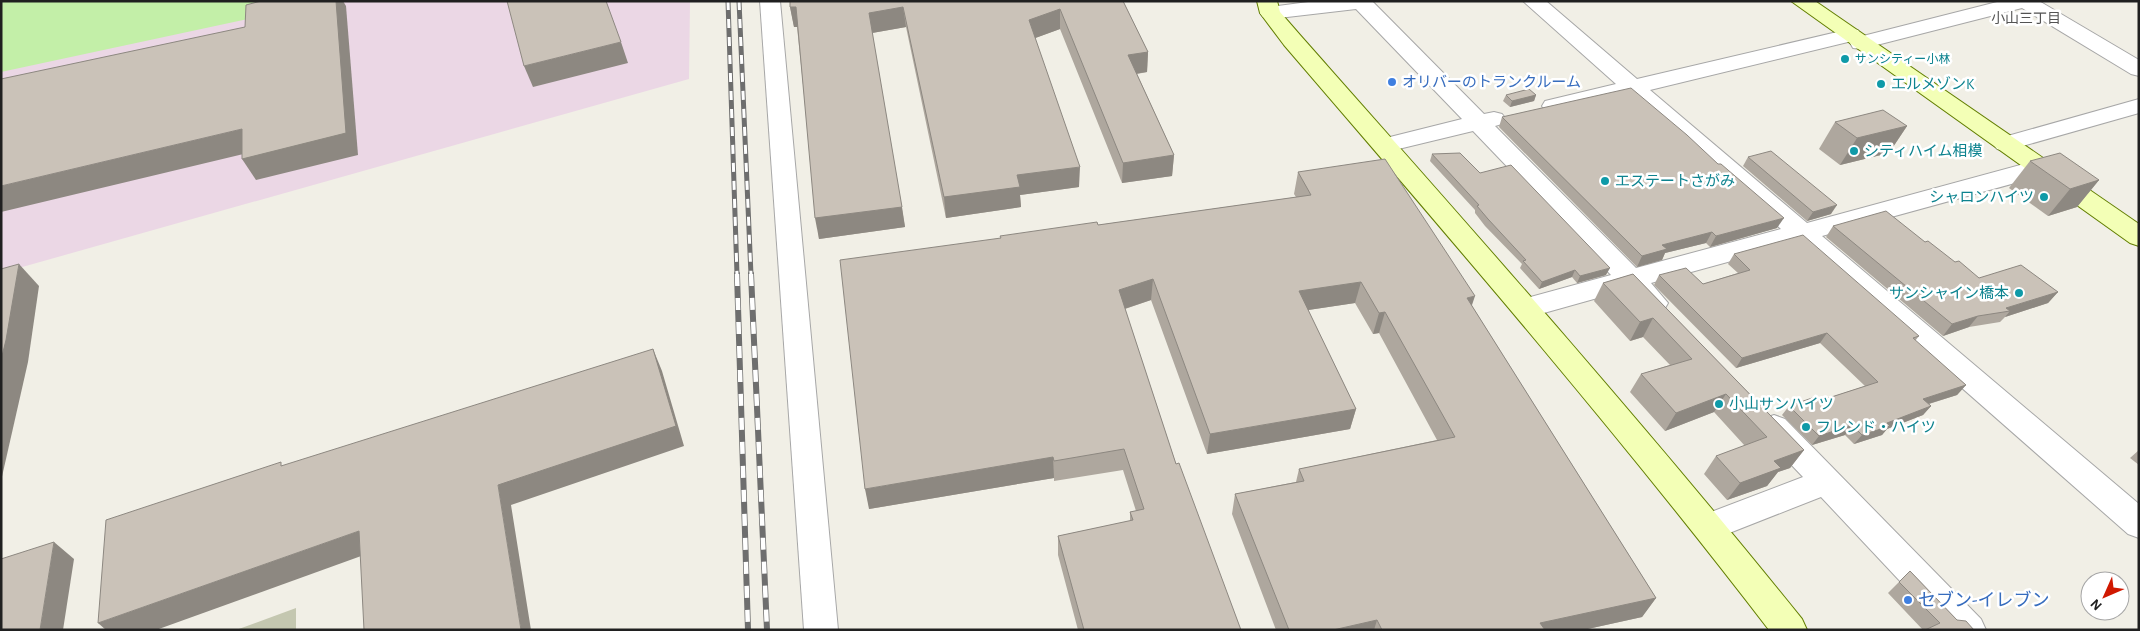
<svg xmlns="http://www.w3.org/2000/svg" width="2140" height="631" font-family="'Alegreya Sans','Noto Sans JP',sans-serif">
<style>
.industrial{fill:#ebd7e5}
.construction{fill:#c4c7b0}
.grass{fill:#c3efa8}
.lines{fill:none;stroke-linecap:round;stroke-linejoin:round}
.street-casing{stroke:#a7a7a7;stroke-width:2}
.secondary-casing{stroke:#627e00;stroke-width:2}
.street{fill:#fff;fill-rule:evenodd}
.secondary{fill:#f3ffb6;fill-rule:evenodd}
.rail-far1-casing{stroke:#6e6e6e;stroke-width:5}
.rail-casing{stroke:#6e6e6e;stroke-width:6}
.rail-far1{stroke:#fff;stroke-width:3;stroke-dasharray:9;stroke-linecap:butt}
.rail{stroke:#fff;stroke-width:4.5;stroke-dasharray:12;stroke-linecap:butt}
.wall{fill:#aea79e}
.shaded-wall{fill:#8d8881}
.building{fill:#cac2b8;stroke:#8d8881}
.culture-dot{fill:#0f9aa8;stroke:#fff;stroke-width:2}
.shop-dot{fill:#3f7fe0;stroke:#fff;stroke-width:2}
.labels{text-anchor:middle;stroke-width:5;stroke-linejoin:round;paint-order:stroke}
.far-culture-label{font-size:12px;fill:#0d838f;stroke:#fff;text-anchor:start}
.far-neighbourhood-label{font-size:14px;fill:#535353;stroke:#fff}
.shop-label{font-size:15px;fill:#366cbe;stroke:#fff;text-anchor:start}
.culture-label{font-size:15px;fill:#0d838f;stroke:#fff;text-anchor:start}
.near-shop-label{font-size:18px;fill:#366cbe;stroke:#fff;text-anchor:start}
</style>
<rect width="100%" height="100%" fill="#f1efe6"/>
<path class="industrial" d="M1 1H690L689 79 1 273Z"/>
<path class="construction" d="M296 608V630H236Z"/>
<path class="grass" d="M1 1H332L1 72Z"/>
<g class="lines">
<defs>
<g id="street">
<path d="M760 1H780L838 630H804Z"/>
<path d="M1316 1H1372L1484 114 1494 112 1502 114 1506 119 1502 124 1495 126 1636 268 1781 229 1628 95 1553 113 1545 111 1542 106 1545 101 1616 84 1523 1H1546L1637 79 1850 29 1858 30 1861 35 1859 37 2001 1H2039L2139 60V76L2131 74 2022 8 1861 49 1853 48 1850 43 1852 41 1650 90 1807 223 2039 160 2048 162 2051 168 2048 174 1822 236 2139 504V538L2128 534 1797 243 1651 283 1668 303 1664 310C1645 316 1638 303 1626 290L1526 318 1516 315 1512 308 1516 301 1611 275 1473 131 1386 152 1378 150 1374 145 1378 140 1462 119 1356 9 1270 19 1263 17 1260 13 1263 9 1270 7Z"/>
<path d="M2139 99V113L2005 151 1997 149 1993 144 1997 139Z"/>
<path d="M1774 415 1785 419 1981 619 1986 630H1946L1821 497 1709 541 1698 537 1693 527 1698 517 1803 477 1763 435 1759 427 1763 419Z"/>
</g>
<g id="secondary">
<path d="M1257 1H1277L1280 12 1300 35C1470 227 1641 419 1802 619L1807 630H1769C1615 429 1449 237 1284 45L1260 13Z"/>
<path d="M1791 1H1815L2139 224V246L2130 243Z"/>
</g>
</defs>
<use href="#street" class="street-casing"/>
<use href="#secondary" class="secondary-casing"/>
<use href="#street" class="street"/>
<use href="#secondary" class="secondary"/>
<defs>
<g id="rail-far1">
<path d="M728 1 737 275"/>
<path d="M739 1 751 275"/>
</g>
<g id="rail">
<path d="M737 274 748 630"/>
<path d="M751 274 767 630"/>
</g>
</defs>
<use href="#rail-far1" class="rail-far1-casing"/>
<use href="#rail" class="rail-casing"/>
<use href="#rail-far1" class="rail-far1"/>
<use href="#rail" class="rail"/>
</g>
<g class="wall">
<path d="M1123 1 1148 52 1147 72 1137 74 1174 155 1172 176 1122 183 1060 29 1035 38 1079 187 1020 195 1021 207 946 218 906 27 872 33 905 227 819 239 797 27H794L790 7Z"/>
<path d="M1506 95H1536L1534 101 1510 107 1503 101Z"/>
<path d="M1502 117 1777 228 1710 247 1706 243 1665 253 1662 260 1637 267 1499 127Z"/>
<path d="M1835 122 1907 126 1889 153 1840 165 1819 149Z"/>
<path d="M1432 154 1480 173 1606 275 1577 283 1572 277 1539 289 1520 268 1522 264 1485 226 1475 213V210L1430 161Z"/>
<path d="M1748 157 1831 214 1807 221 1743 166Z"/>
<path d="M2030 161 2099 180 2077 207 2048 216 2009 188Z"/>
<path d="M1298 172 1472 306 1656 598 1642 617 1583 630H1276L1232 514 1235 494 1296 482 1299 469 1437 440 1379 333 1373 334 1355 303 1308 310 1356 409 1350 429 1207 454 1151 300 1125 309 1176 464 1241 630H1078L1058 555V536L1130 521V512L1136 511 1123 470 1054 481V478L869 509 1098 225 1296 197 1294 194Z"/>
<path d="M1833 226 1955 262 1979 278 2058 292 2048 303 2005 317 2000 322 1969 327 1943 336 1826 237Z"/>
<path d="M1734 254 1919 336 1915 341 1966 385 1957 395 1929 404 1931 406 1923 415 1887 429 1882 435 1854 444 1845 435 1812 445 1782 415 1789 406 1819 401 1865 386 1820 343 1736 368 1654 285 1659 275 1703 284 1738 273 1728 264Z"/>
<path d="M1633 274 1804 450 1790 468 1778 472 1767 486 1727 500 1704 474 1716 456 1745 446 1714 412 1665 431 1630 392 1641 374 1670 365 1643 337 1630 341 1594 301 1603 283Z"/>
<path d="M2139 450V465L2130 458Z"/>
<path d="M1910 571 1957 620 1974 630H1923L1888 593Z"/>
</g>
<g class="shaded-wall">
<path d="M336 1H343L346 6 358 155 256 180 242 159Z"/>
<path d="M790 7H796L799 27H794Z"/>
<path d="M903 7 906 27 872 33 869 13Z"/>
<path d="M1060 9V29L1030 40 1029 20Z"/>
<path d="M621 42 628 63 533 87 524 66Z"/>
<path d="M1148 52 1147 72 1127 75 1128 55Z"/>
<path d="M1536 95 1534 101 1510 107 1512 101Z"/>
<path d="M1907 126 1889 153 1840 165 1857 138Z"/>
<path d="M242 129 256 151 1 212V186Z"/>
<path d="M1174 155 1172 176 1122 183 1123 163Z"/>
<path d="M1080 167 1079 187 1020 195 1021 207 946 218 944 197 1017 175Z"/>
<path d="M2099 180 2077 207 2048 216 2070 189Z"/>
<path d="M1837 205 1831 214 1807 221 1813 212Z"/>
<path d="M902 207 905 227 819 239 815 218Z"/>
<path d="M1784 218 1777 228 1710 247 1716 236Z"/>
<path d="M1712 232 1706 243 1665 253 1662 260 1637 267 1642 256 1662 245Z"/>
<path d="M19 264 39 286 28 362 1 481V360Z"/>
<path d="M1610 268 1606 275 1577 283 1580 276Z"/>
<path d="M1575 270 1572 277 1539 289 1542 282Z"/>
<path d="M1153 279 1151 300 1118 311 1119 290Z"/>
<path d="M1361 282 1355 303 1295 312 1299 291Z"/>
<path d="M2058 292 2048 303 2005 317 2010 311 2006 308Z"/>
<path d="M1475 296 1468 317 1467 298Z"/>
<path d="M1385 312 1379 333 1373 334 1379 313Z"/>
<path d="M1978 316 1969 327 1943 336 1952 324Z"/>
<path d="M1653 318 1643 337 1630 341 1640 322Z"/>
<path d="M1827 333 1820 343 1736 368 1742 358Z"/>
<path d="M653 349 662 371 684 446 511 505 531 630H521L498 485Z"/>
<path d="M1966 385 1957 395 1915 408 1923 399Z"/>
<path d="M1726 394 1714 412 1665 431 1676 413Z"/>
<path d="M1931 406 1923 415 1887 429 1882 435 1854 444 1862 435 1887 423Z"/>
<path d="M1356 409 1350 429 1207 454 1210 434Z"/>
<path d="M1852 425 1845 435 1812 445 1819 436Z"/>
<path d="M1804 450 1790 468 1778 472 1767 486 1727 500 1740 483 1774 461Z"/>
<path d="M1053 457 1054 478 869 509 865 489Z"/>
<path d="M359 531 375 551 156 630H106L98 623Z"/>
<path d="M54 542 74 559 63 630H40Z"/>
<path d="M1656 598 1642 617 1583 630H1536L1540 623Z"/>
<path d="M1377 620 1374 630H1333Z"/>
</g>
<g class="building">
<path d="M261 1H336L346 133 242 159V129L1 186V79L245 27 246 5Z"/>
<path d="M507 1H606L621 42 524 66Z"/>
<path d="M790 1H1123L1148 52 1128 55 1174 155 1123 163 1060 9 1029 20 1080 167 1017 175 1020 187 944 197 903 7 869 13 902 207 815 218 796 7H790Z"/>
<path d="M1631 88 1687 135 1718 164H1721L1784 218 1716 236 1712 232 1662 245 1667 249 1642 256 1502 117Z"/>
<path d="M1529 89 1536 95 1512 101 1506 95Z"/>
<path d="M1883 110 1907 126 1857 138 1835 122Z"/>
<path d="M1771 151 1837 205 1813 212 1748 157Z"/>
<path d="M1460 153 1480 173 1511 165 1610 268 1580 276 1575 270 1542 282 1523 261 1526 260 1488 219 1477 206 1479 205 1432 154Z"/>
<path d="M2060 153 2099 180 2070 189 2030 161Z"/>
<path d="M1385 159 1475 296 1467 298 1656 598 1540 623 1545 630H1382L1377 620 1333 630H1289L1235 494 1304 481 1299 469 1455 437 1385 312 1379 313 1361 282 1299 291 1356 409 1210 434 1153 279 1119 290 1176 464 1179 463 1241 630H1084L1058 536 1133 520 1130 512 1144 509 1124 449 1054 461 1053 457 865 489 840 260 1001 238 1000 236 1097 222 1098 225 1311 195 1298 172Z"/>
<path d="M1886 211 1925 242 1928 241 1955 262 1959 261 1979 278 2021 265 2058 292 2006 308 2010 311 1978 316 1952 324 1833 226Z"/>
<path d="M1803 235 1919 336 1913 338 1966 385 1923 399 1931 406 1887 423 1890 426 1862 435 1852 425 1819 436 1789 406 1815 397 1819 401 1878 382 1827 333 1742 358 1659 275 1686 268 1703 284 1750 270 1734 254Z"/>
<path d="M19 264 6 340 1 360V269Z"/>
<path d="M1633 274 1804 450 1774 461 1781 468 1740 483 1716 456 1767 437 1726 394 1676 413 1641 374 1692 359 1653 318 1640 322 1603 283Z"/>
<path d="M653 349 676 426 498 485 521 630H364L359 531 98 623 106 520 281 462V466Z"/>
<path d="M54 542 40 630H1V559Z"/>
<path d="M1910 571 1957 620 1966 621 1974 630H1925L1940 623 1899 582Z"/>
</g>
<g class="culture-dot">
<circle cx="1845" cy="59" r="5"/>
<circle cx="1881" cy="84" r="5"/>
<circle cx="1854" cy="151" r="5"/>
<circle cx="1605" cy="181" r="5"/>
<circle cx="2044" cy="197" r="5"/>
<circle cx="2019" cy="293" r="5"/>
<circle cx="1719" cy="404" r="5"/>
<circle cx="1806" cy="427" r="5"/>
</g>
<g class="shop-dot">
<circle cx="1392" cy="82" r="5"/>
<circle cx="1908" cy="600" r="5"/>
</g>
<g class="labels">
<g class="far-culture-label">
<text x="1855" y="63">サンシティー小林</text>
</g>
<g class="far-neighbourhood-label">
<text x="2026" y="23">小山三丁目</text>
</g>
<g class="shop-label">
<text x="1402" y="87">オリバーのトランクルーム</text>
</g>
<g class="culture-label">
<text x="1891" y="89">エルメゾンK</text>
<text x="1864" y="156">シティハイム相模</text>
<text x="1615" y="186">エステートさがみ</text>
<text x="2034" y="202" text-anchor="end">シャロンハイツ</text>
<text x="2009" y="298" text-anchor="end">サンシャイン橋本</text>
<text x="1729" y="409">小山サンハイツ</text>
<text x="1816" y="432">フレンド・ハイツ</text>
</g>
<g class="near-shop-label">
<text x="1918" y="606">セブン-イレブン</text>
</g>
</g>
<rect width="2140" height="631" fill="none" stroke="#202020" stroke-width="5"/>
<g transform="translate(2105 596) rotate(225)"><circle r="24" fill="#ffffff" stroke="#a6a6a6"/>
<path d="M0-4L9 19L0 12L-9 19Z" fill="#d01800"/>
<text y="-8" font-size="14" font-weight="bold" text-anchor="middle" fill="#202020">N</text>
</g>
</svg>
